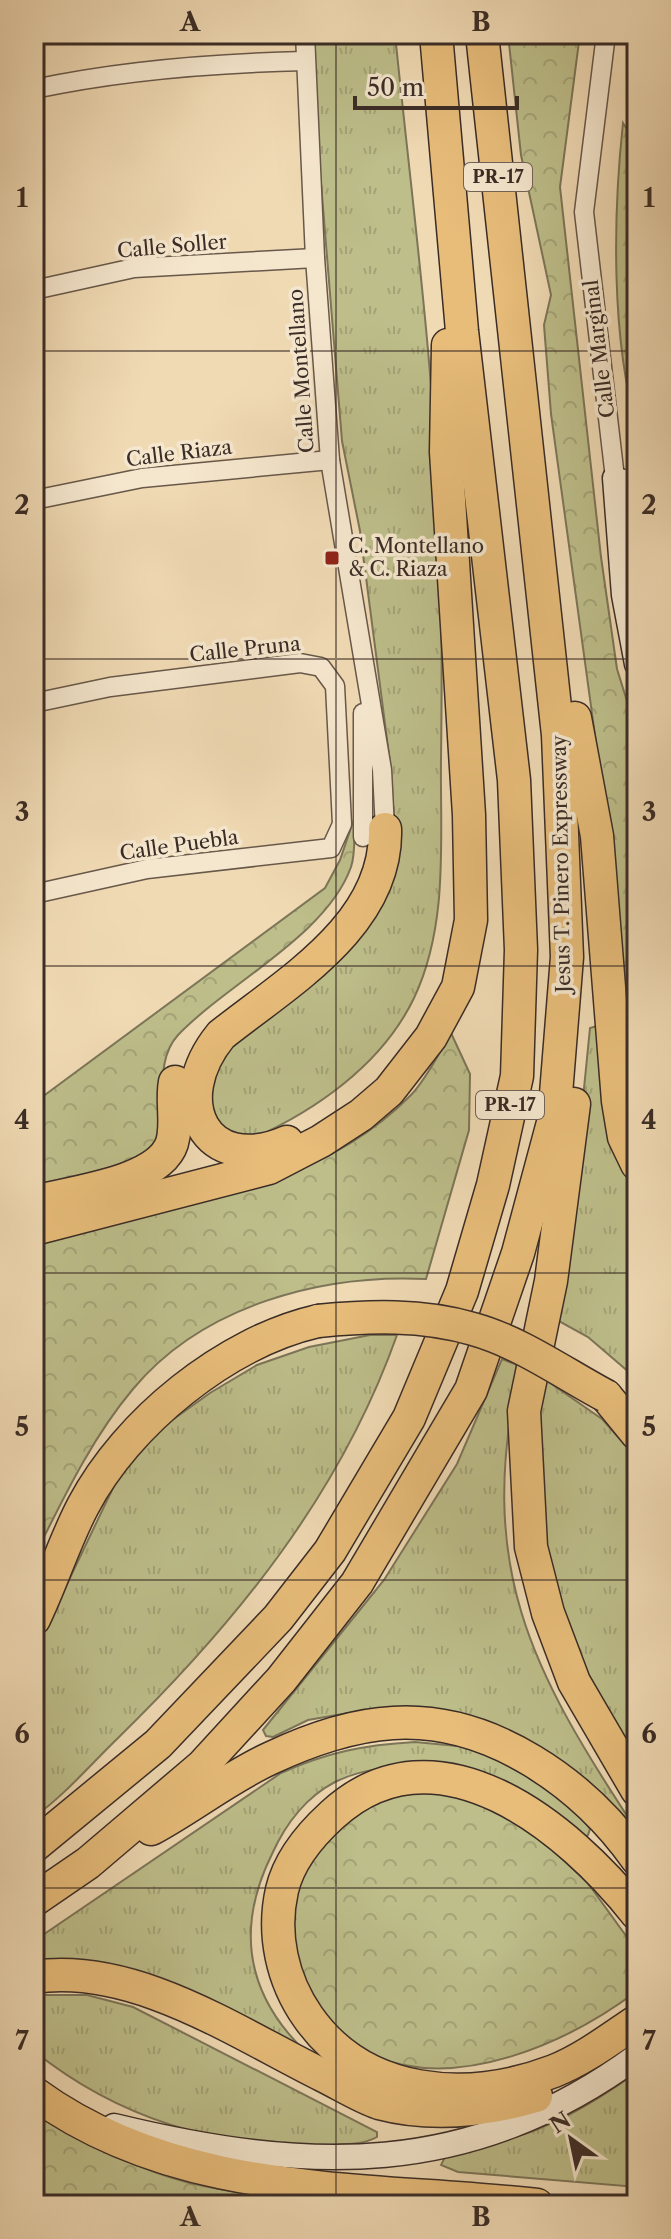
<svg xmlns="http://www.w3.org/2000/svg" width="671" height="2239" font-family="'Libre Caslon Text',serif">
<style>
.grass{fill:url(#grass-tufts);stroke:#7c7558;stroke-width:2}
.forest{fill:url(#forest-crowns);stroke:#7c7558;stroke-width:2}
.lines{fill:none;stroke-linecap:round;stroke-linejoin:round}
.street-casing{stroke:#68584a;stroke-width:21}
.secondary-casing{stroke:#3a2c26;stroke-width:27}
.highway-casing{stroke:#3a2c26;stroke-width:35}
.street{stroke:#f5e7ce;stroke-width:18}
.secondary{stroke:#f5e7ce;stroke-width:24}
.highway{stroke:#e8bd7a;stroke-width:32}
.highway-bridge-casing{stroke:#3a2c26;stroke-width:35;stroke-linecap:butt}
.highway-bridge{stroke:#e8bd7a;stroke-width:32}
.grid{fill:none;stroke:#3a2c26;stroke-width:2;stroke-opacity:0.55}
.poi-dot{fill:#8f2418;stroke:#f5e7ce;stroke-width:3}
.labels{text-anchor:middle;stroke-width:7;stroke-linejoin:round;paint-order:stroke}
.shield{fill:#f5e7ce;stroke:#726458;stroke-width:2}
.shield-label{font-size:18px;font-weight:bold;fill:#3a2c26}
.street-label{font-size:20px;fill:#3a2c26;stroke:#f5e7ce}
.poi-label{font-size:20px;fill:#3a2c26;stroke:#f5e7ce;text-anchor:start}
.neatline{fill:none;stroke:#3a2c26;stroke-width:3}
.grid-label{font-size:26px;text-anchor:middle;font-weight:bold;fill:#3a2c26}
</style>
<defs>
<pattern id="grass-tufts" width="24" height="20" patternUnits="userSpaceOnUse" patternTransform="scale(2)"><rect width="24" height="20" fill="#bdbe8a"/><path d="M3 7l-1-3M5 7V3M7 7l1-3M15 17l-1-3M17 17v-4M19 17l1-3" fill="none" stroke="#a3a377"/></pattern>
<pattern id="forest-crowns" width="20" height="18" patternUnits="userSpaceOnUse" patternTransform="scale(2)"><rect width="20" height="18" fill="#bdbe8a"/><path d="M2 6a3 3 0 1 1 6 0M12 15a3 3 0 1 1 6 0" fill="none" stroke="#a3a377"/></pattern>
</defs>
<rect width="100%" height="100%" fill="#f0dab4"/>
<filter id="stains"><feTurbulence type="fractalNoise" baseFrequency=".0025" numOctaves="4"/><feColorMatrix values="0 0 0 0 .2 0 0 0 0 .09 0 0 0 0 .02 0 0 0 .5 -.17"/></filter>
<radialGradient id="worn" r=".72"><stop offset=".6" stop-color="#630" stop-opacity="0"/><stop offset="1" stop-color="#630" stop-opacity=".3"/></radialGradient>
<g class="grass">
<path d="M314 34H395C412 202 435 372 440 541 442 614 442 686 441 759 440 838 449 924 414 998 382 1065 314 1112 247 1141L209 1120 206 1072 223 1045 301 981 394 822 391 770 360 531 342 441 315 109Z"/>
<path d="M597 1026 637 1176V1379L588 1337 555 1319 573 1199 590 1028Z"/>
<path d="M370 1335H397C341 1493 237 1622 118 1738 91 1764 65 1795 34 1817V1653L124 1465 157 1431 210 1393 257 1365 309 1347Z"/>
<path d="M502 1359 520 1366C475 1566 530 1669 637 1831V1848L583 1783 360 1711 308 1720 273 1737 266 1736 263 1730 384 1580 457 1464Z"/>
<path d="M540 1376 602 1419 637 1458V1762L570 1641 539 1543Z"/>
<path d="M415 1742 468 1747 537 1777 585 1822 590 1829 588 1835 583 1838C545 1820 507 1801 468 1783 457 1777 442 1766 430 1766 400 1764 361 1769 335 1782 306 1797 285 1825 272 1854 234 1931 247 1998 310 2056L34 1968V1941L281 1773C328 1752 364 1745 415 1742Z"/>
<path d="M34 1995H87L133 2007 377 2132V2137C361 2146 341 2144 323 2145 219 2150 116 2117 34 2051Z"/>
<path d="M637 2072V2187L458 2172 441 2165C451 2139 488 2144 511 2138 555 2127 601 2098 637 2072Z"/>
</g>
<g class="forest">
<path d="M508 34H580L560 187 601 557 617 669 637 733V1104L614 874 551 414 544 325 551 295 521 155Z"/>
<path d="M623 123 637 145V428C611 338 613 216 623 123Z"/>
<path d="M354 819C354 834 356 852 351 867 327 935 228 983 178 1035 148 1068 176 1122 149 1149 132 1166 59 1181 34 1186V1103L325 888 340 860Z"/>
<path d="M451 1033 470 1074 469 1130 426 1279C322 1274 203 1305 133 1389 91 1439 63 1499 34 1557V1239C164 1207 312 1196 411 1095 427 1078 439 1053 451 1033Z"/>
<path d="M422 1787 492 1805 536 1834 587 1882 637 1951V1991C569 2042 461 2091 376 2057 368 2053 356 2050 349 2045 338 2036 309 2000 303 1988 298 1976 287 1923 288 1910 290 1889 318 1840 335 1826 360 1804 391 1796 422 1787Z"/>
<path d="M34 2112C81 2141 137 2170 190 2183 254 2198 320 2200 385 2205H34Z"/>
</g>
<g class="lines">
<defs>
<g id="street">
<path d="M305 34 315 258 330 460 382 770 385 829"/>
<path d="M606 34 584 212 615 478 637 480"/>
<path d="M34 89C123 70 214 63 305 61"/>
<path d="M34 290 134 268 315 258"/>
<path d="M34 500 142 478 330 460"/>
<path d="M34 703 110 687 300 663 321 667 335 686 342 824 331 848 147 869 34 894"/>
<path d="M363 713V837"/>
</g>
<g id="secondary">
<path d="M615 478 624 595 637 664"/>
<path d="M114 2126C308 2173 469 2179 637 2056"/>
</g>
<g id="highway">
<path d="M575 718 597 836 618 1101 624 1137 637 1164"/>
<path d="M574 1104 551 1281 524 1411 531 1547 548 1613 574 1682 637 1790"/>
<path d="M287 1142C205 1177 167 1101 221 1035 286 983 388 925 385 829"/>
<path d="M34 1202C71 1192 159 1183 172 1143 178 1123 171 1102 175 1082"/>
<path d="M34 1229 269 1168 321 1141 361 1115 389 1091 431 1037 458 987 471 920 469 815 446 452 448 345"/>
<path d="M606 1396 637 1434"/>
<path d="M34 1619C52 1582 64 1542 83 1506 127 1422 226 1342 318 1321"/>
<path d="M151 1829C192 1807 229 1777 271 1758 307 1741 353 1725 393 1723 491 1717 584 1784 637 1859"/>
<path d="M34 1846 158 1744 278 1618 330 1551 409 1418 462 1291 493 1185 517 1076 521 950 514 780 462 331 436 34"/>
<path d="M34 1900 88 1863 202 1766 281 1680 357 1583 471 1390 518 1253 554 1119 567 957 558 735 482 34"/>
<path d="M637 1914C569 1828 437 1718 332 1815 309 1836 289 1860 282 1890 272 1934 282 1980 308 2017 364 2097 467 2104 554 2071 584 2059 610 2039 637 2021"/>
<path d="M34 1977C134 1962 237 2033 324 2076 342 2085 361 2097 379 2103 432 2117 485 2111 536 2096"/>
<path d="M34 2093C180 2200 366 2186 537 2205"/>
</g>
</defs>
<use href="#street" class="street-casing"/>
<use href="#secondary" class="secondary-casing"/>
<use href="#highway" class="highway-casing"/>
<use href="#street" class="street"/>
<use href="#secondary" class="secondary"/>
<use href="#highway" class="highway"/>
<defs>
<path id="highway-bridge" d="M318 1321C369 1316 422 1314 473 1329 520 1342 563 1373 606 1396"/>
</defs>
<use href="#highway-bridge" class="highway-bridge-casing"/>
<use href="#highway-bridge" class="highway-bridge"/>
</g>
<path class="grid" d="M336 34V2205M34 351H637M34 659H637M34 966H637M34 1273H637M34 1580H637M34 1888H637"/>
<rect class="poi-dot" x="324" y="550" width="16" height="16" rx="4"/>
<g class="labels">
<g class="shield">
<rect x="464" y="163" width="68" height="28" rx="6"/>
<rect x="476" y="1091" width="68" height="28" rx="6"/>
</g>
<g class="shield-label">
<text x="498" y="183">PR-17</text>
<text x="510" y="1111">PR-17</text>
</g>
<g class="street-label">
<text transform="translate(172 246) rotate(-5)" y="7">Calle Soller</text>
<text transform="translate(599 349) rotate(-97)" y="7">Calle Marginal</text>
<text transform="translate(301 371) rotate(-94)" y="7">Calle Montellano</text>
<text transform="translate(179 453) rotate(-7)" y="7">Calle Riaza</text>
<text transform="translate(245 649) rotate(-6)" y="7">Calle Pruna</text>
<text transform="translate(179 845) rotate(-8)" y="7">Calle Puebla</text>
<text transform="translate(561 864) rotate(-91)" y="7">Jesus T. Pinero Expressway</text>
</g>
<g class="poi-label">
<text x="348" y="553">C. Montellano<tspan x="348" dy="23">&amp; C. Riaza</tspan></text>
</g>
</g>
<rect width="671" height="2239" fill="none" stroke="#f0dab4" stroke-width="88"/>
<g transform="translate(571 2139) rotate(327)" stroke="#f5e7ce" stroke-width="6" paint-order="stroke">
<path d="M0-6L14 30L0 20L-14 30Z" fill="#3a2c26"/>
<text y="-12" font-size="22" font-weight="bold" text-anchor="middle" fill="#3a2c26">N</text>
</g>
<path d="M355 96v12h162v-12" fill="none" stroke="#3a2c26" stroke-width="4"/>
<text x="367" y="96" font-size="24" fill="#3a2c26" stroke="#f5e7ce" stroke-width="6" paint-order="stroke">50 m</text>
<rect x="44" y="44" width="583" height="2151" class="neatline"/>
<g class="grid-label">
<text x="190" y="31">A</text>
<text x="481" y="31">B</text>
<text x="22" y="207">1</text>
<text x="649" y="207">1</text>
<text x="22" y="514">2</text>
<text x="649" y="514">2</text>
<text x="22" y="821">3</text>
<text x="649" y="821">3</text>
<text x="22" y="1129">4</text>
<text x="649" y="1129">4</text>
<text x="22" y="1436">5</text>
<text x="649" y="1436">5</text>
<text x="22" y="1743">6</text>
<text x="649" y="1743">6</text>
<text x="22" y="2050">7</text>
<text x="649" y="2050">7</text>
<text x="190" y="2226">A</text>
<text x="481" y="2226">B</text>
</g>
<rect width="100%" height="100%" filter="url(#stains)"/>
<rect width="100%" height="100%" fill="url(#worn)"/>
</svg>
